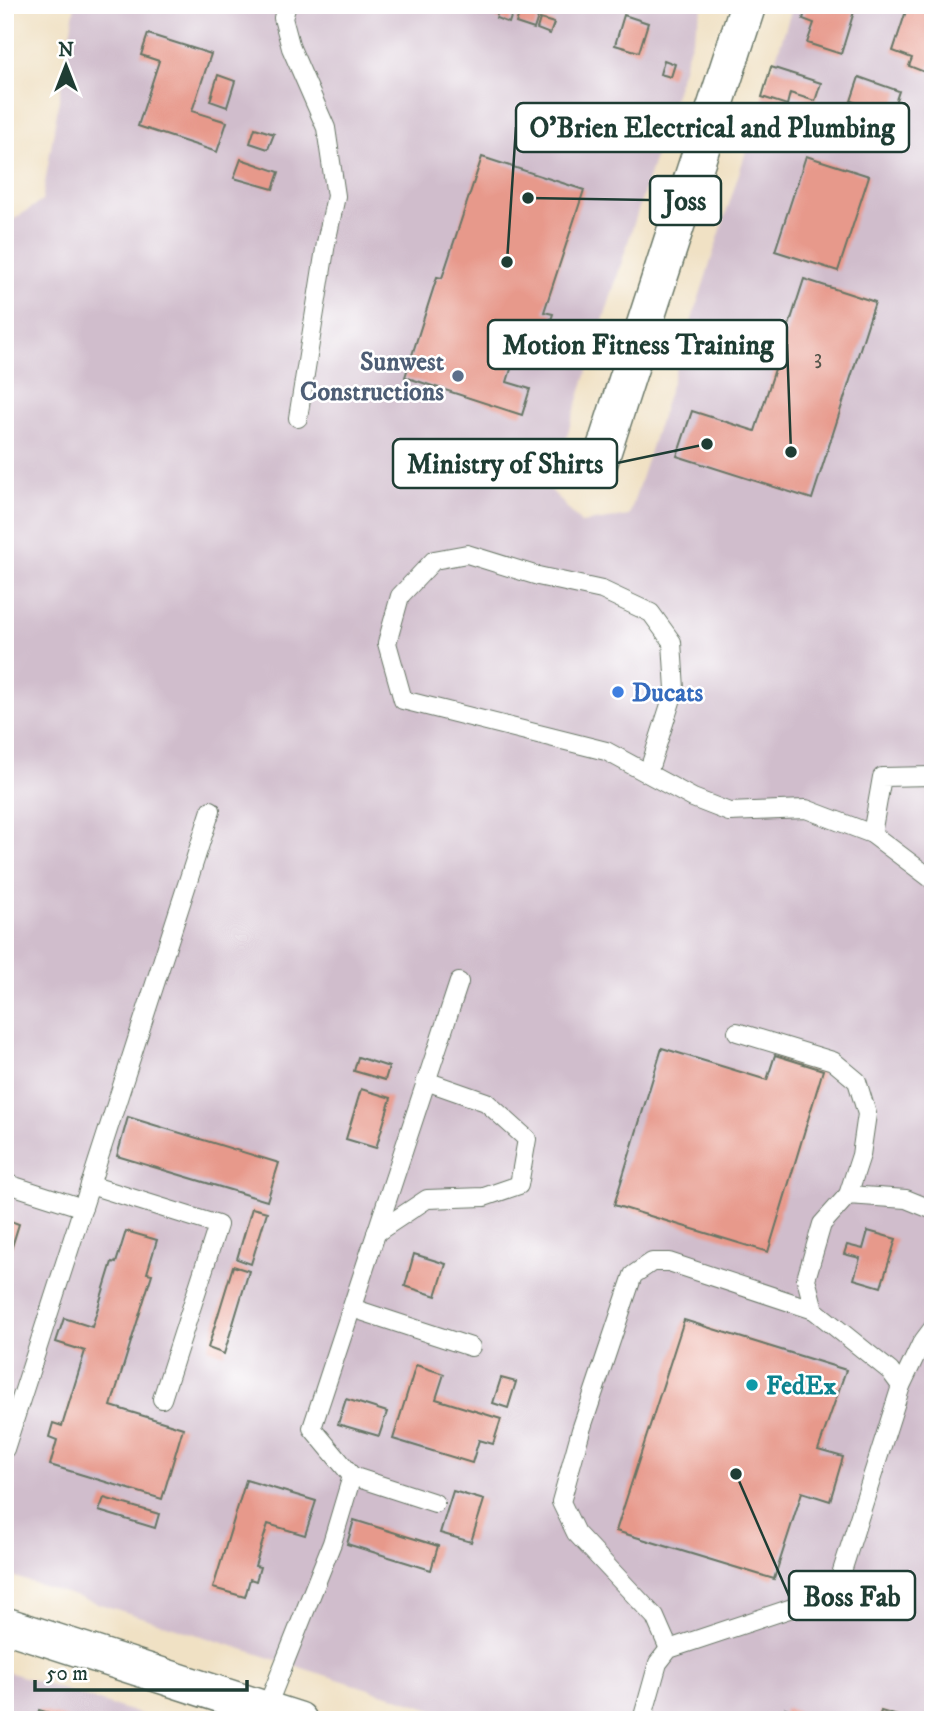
<svg xmlns="http://www.w3.org/2000/svg" width="938" height="1725" font-family="'IM FELL DW Pica',serif">
<style>
.industrial{fill:#d0bdcc}
.building{fill:#e7998b}
.lines{fill:none;stroke-linecap:round;stroke-linejoin:round}
.lane-casing{stroke:#687666;stroke-width:20}
.street-casing{stroke:#687666;stroke-width:38}
.lane{stroke:#fff;stroke-width:18}
.street{stroke:#fff;stroke-width:35}
.service-dot{fill:#5c6f8a;stroke:#fff;stroke-width:2.5}
.shop-dot{fill:#3f7fe0;stroke:#fff;stroke-width:2.5}
.culture-dot{fill:#0f9aa8;stroke:#fff;stroke-width:2.5}
.labels{text-anchor:middle;stroke-width:5;stroke-linejoin:round;paint-order:stroke}
.number-label{font-size:23px;fill:#51544a}
.service-label{font-size:26px;font-weight:bold;fill:#4e5e75;stroke:#fff;text-anchor:end}
.shop-label{font-size:26px;font-weight:bold;fill:#366cbe;stroke:#fff;text-anchor:start}
.culture-label{font-size:26px;font-weight:bold;fill:#0d838f;stroke:#fff;text-anchor:start}
.leader{fill:none;stroke:#1f3d34;stroke-width:2.5}
.callout-dot{fill:#1f3d34;stroke:#fff;stroke-width:2.5}
.callout{fill:#fff;stroke:#1f3d34;stroke-width:2.5}
.callout-label{font-size:28px;text-anchor:middle;font-weight:bold;fill:#1f3d34}
</style>
<rect width="100%" height="100%" fill="#fff"/>
<filter id="ink" filterUnits="userSpaceOnUse"><feTurbulence type="fractalNoise" baseFrequency=".0143" numOctaves="2"/><feDisplacementMap in="SourceGraphic" scale="14" xChannelSelector="R" yChannelSelector="G"/><feConvolveMatrix kernelMatrix="1 2 1 2 8 2 1 2 1" color-interpolation-filters="sRGB"/></filter>
<filter id="wash" filterUnits="userSpaceOnUse"><feTurbulence type="fractalNoise" baseFrequency=".00686" numOctaves="4" result="noise"/><feDisplacementMap in="SourceGraphic" scale="28" xChannelSelector="R" yChannelSelector="G"/><feGaussianBlur stdDeviation="1.57" result="paint"/><feColorMatrix in="noise" values="0 0 0 0 0 0 0 0 0 0 0 0 0 0 0 0 0 1.4 0 .05"/><feComposite in="paint" operator="in"/></filter>
<g filter="url(#wash)">
<rect width="100%" height="100%" fill="#f0e1c4"/>
<g class="industrial">
<path d="M75 5H703L550 489 581 523 629 516 793 5H933V1720H467L5 1574V225L42 201Z"/>
<path d="M5 1671 158 1720H5Z"/>
</g>
<g id="blocks">
<g class="building">
<path d="M500 5H515L509 23 496 18Z"/>
<path d="M522 5H542L534 29 516 23Z"/>
<path d="M807 5H856L841 54 807 43 814 23 803 19Z"/>
<path d="M908 5 933 7V64L930 63 927 73 909 66 912 58 893 51Z"/>
<path d="M624 15 648 23 639 52 615 45Z"/>
<path d="M540 19 554 23 550 34 537 29Z"/>
<path d="M148 34 211 54 192 111 227 122 217 152 138 126 159 61 141 55Z"/>
<path d="M664 60 675 64 671 77 660 74Z"/>
<path d="M771 67 821 83 815 101 790 93 787 105 762 97Z"/>
<path d="M218 75 235 81 227 107 210 101Z"/>
<path d="M859 77 899 91 891 115 851 101Z"/>
<path d="M255 128 274 134 268 149 250 143Z"/>
<path d="M806 156 869 176 838 271 775 251Z"/>
<path d="M482 157 584 190 544 312 553 314 546 335 524 327 507 382 530 389 522 415 405 377 437 277 442 278Z"/>
<path d="M241 159 279 172 273 189 234 178Z"/>
<path d="M804 279 875 302 812 499 677 456 692 411 755 431Z"/>
<path d="M662 1048 767 1080 775 1055 823 1070 768 1252 614 1205Z"/>
<path d="M358 1057 389 1067 385 1080 354 1071Z"/>
<path d="M361 1089 391 1098 376 1148 346 1139Z"/>
<path d="M128 1117 279 1163 267 1201 117 1156Z"/>
<path d="M252 1208 267 1212 251 1264 237 1259Z"/>
<path d="M5 1219 19 1224 6 1266H5Z"/>
<path d="M126 1231 157 1240 147 1273 152 1274 111 1406 183 1428 162 1499 50 1465 57 1440 49 1437 53 1423 62 1426 85 1351 56 1342 64 1318 92 1327 112 1262 116 1263Z"/>
<path d="M868 1231 896 1239 881 1287 854 1279 860 1258 844 1254 847 1245 863 1249Z"/>
<path d="M414 1254 446 1264 436 1296 405 1286Z"/>
<path d="M233 1266 249 1271 224 1354 208 1348Z"/>
<path d="M684 1320 846 1370 818 1450 843 1457 830 1501 802 1492 774 1579 616 1531Z"/>
<path d="M416 1365 444 1374 436 1399 501 1419 493 1444 479 1440 472 1463 393 1439Z"/>
<path d="M501 1378 516 1382 508 1408 493 1403Z"/>
<path d="M346 1399 387 1412 379 1436 338 1424Z"/>
<path d="M246 1480 316 1501 305 1535 268 1524 255 1566 260 1567 256 1581 250 1579 245 1597 213 1588Z"/>
<path d="M453 1491 484 1500 471 1542 440 1533Z"/>
<path d="M104 1498 159 1514 155 1528 99 1511Z"/>
<path d="M354 1520 438 1546 431 1570 347 1544Z"/>
<path d="M785 1708 822 1719V1720H781Z"/>
<path d="M39 1710 69 1719V1720H36Z"/>
<path d="M881 1711 908 1719V1720H878Z"/>
</g>
</g>
</g>
<g filter="url(#ink)">
<use href="#blocks" fill-opacity="0" stroke="#687666" stroke-width="2"/>
<g class="lines">
<defs>
<g id="lane">
<path d="M287 5 283 18 291 48 326 128 336 196 326 243 298 418"/>
<path d="M648 773 675 689 672 642 651 613 602 590 538 576 467 554 434 560 400 596 387 643 403 700 606 751 693 798 729 812 806 809 872 834 933 880"/>
<path d="M872 834 882 777 933 776"/>
<path d="M737 1032 833 1061 857 1081 867 1114 861 1155 848 1195"/>
<path d="M5 1183 83 1208"/>
<path d="M90 1185 218 1225 162 1399"/>
<path d="M376 1233 427 1199 484 1197 519 1185 527 1139 486 1102 426 1081"/>
<path d="M352 1308 471 1347"/>
<path d="M901 1386 890 1371 814 1310 806 1279 822 1224 848 1195 906 1199 933 1210"/>
<path d="M5 1449 211 810"/>
<path d="M435 1503 352 1476 312 1428 459 982"/>
<path d="M669 1649 655 1617 576 1533 561 1502 581 1430 633 1275 652 1262H669L814 1310"/>
<path d="M266 1709 332 1543 352 1476"/>
<path d="M642 1720 658 1663 669 1649 825 1597 837 1587 901 1386 921 1344 933 1328"/>
</g>
<g id="street">
<path d="M598 468 748 5"/>
<path d="M5 1625 299 1720"/>
</g>
</defs>
<use href="#lane" class="lane-casing"/>
<use href="#street" class="street-casing"/>
<use href="#lane" class="lane"/>
<use href="#street" class="street"/>
</g>
</g>
<circle class="service-dot" cx="458" cy="376" r="7"/>
<circle class="shop-dot" cx="618" cy="692" r="7"/>
<circle class="culture-dot" cx="752" cy="1385" r="7"/>
<g class="labels">
<g class="number-label">
<text x="818" y="364">3</text>
</g>
<g class="service-label">
<text x="444" y="370">Sunwest<tspan x="444" dy="30">Constructions</tspan></text>
</g>
<g class="shop-label">
<text x="632" y="701">Ducats</text>
</g>
<g class="culture-label">
<text x="766" y="1394">FedEx</text>
</g>
</g>
<path class="leader" d="M507 262L516 127M528 198L650 200M791 452L787 344M707 444L617 463M736 1474L789 1596"/>
<g class="callout-dot">
<circle cx="507" cy="262" r="7"/>
<circle cx="528" cy="198" r="7"/>
<circle cx="791" cy="452" r="7"/>
<circle cx="707" cy="444" r="7"/>
<circle cx="736" cy="1474" r="7"/>
</g>
<g class="callout">
<rect x="516" y="103" width="393" height="49" rx="7"/>
<rect x="650" y="176" width="71" height="49" rx="7"/>
<rect x="488" y="320" width="299" height="49" rx="7"/>
<rect x="393" y="439" width="224" height="49" rx="7"/>
<rect x="789" y="1571" width="126" height="49" rx="7"/>
</g>
<g class="callout-label">
<text x="712" y="137">O'Brien Electrical and Plumbing</text>
<text x="685" y="210">Joss</text>
<text x="638" y="354">Motion Fitness Training</text>
<text x="505" y="473">Ministry of Shirts</text>
<text x="852" y="1606">Boss Fab</text>
</g>
<rect width="938" height="1725" fill="none" stroke="#fff" stroke-width="28"/>
<g transform="translate(66 66)" stroke="#ffffff" stroke-width="5" paint-order="stroke">
<path d="M0-5L12 26L0 18L-12 26Z" fill="#1f3d34"/>
<text y="-10" font-size="19" font-weight="bold" text-anchor="middle" fill="#1f3d34">N</text>
</g>
<path d="M35 1680v10h212v-10" fill="none" stroke="#1f3d34" stroke-width="3.5"/>
<text x="46" y="1680" font-size="21" fill="#1f3d34" stroke="#ffffff" stroke-width="5" paint-order="stroke">50 m</text>
</svg>
